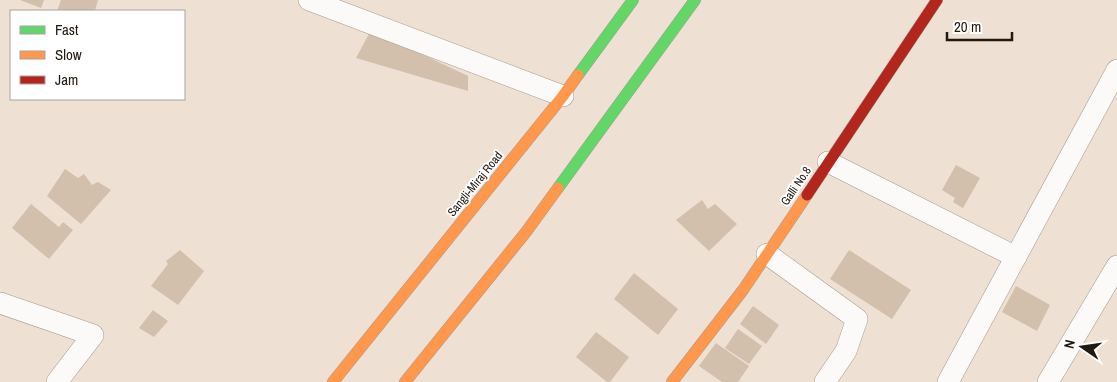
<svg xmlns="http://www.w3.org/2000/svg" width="1117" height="382" font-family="'Archivo Narrow',sans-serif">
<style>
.building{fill:#d2c0ad}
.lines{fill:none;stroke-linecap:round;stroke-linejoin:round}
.street-casing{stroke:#a59a90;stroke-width:22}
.fast-casing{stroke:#a59a90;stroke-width:12}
.slow-casing{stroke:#a59a90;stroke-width:12}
.jam-casing{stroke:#a59a90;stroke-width:12}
.street{stroke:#fcfaf8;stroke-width:21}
.fast{stroke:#63d668;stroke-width:11}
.slow{stroke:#ff974d;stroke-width:11}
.jam{stroke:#b3261e;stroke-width:11}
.labels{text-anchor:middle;stroke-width:4;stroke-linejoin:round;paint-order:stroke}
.street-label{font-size:12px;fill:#221910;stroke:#fff}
</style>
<rect width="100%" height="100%" fill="#eee0d2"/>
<g class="building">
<path d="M20 0H44L41 8Z"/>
<path d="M61 0H98L95 11H57Z"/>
<path d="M371 30 468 76V91L356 58Z"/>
<path d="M956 165 980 178 963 208 953 202 955 198 942 190Z"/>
<path d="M65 169 78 178 84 174 92 185 98 182 111 190 81 224 47 196Z"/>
<path d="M702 200 708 209 715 204 737 224 709 251 676 220Z"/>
<path d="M31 204 59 227 63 222 73 230 49 259 12 228Z"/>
<path d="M180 250 204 271 178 305 151 286 168 264 166 261Z"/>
<path d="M849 250 911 290 892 319 830 279Z"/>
<path d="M634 273 678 309 658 335 614 299Z"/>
<path d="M1016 286 1050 305 1037 331 1002 312Z"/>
<path d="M753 306 779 325 766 344 740 324Z"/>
<path d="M153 310 168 321 154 337 139 328Z"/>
<path d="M738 329 762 346 749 364 725 348Z"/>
<path d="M596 332 629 357 610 382H607L576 357Z"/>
<path d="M716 343 749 366 738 382H722L699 366Z"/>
</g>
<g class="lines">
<defs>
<g id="street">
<path d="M309 0 563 96"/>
<path d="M828 162 1016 257"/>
<path d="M767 254 857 319 846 351 825 382"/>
<path d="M0 303 93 335 57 382"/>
<path d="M948 382 1117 70"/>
<path d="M1048 382 1117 266"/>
</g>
<g id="fast">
<path d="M578 75 633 0"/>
<path d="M558 188 695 0"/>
</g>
<g id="slow">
<path d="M333 382 563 96 578 75"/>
<path d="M405 382 526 232 558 188"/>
<path d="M672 382 743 290 807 195"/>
</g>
<path id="jam" d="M807 195 937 0"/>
</defs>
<use href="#street" class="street-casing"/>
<use href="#fast" class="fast-casing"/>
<use href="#slow" class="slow-casing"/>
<use href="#jam" class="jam-casing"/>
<use href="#street" class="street"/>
<use href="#fast" class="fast"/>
<use href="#slow" class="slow"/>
<use href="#jam" class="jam"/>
</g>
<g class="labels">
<g class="street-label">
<text transform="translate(475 184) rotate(-51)" y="4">Sangli-Miraj Road</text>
<text transform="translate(796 186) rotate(-56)" y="4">Galli No.8</text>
</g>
</g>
<rect x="10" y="10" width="175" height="90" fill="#ffffff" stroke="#a7a39f"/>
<rect x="20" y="26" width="25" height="8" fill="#63d668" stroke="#a7a39f"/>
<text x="55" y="35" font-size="15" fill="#221910">Fast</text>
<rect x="20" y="51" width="25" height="8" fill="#ff974d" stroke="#a7a39f"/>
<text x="55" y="60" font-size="15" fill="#221910">Slow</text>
<rect x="20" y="76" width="25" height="8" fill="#b3261e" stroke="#a7a39f"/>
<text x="55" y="85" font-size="15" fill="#221910">Jam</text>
<g transform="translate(1082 347) rotate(283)" stroke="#ffffff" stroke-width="4" paint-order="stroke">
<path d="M0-4L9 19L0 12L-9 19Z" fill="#221910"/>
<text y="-8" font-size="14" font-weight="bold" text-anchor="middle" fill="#221910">N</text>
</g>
<path d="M947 32v8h65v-8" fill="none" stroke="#221910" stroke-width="2.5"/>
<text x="954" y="32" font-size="15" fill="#221910" stroke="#ffffff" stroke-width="4" paint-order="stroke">20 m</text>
</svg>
